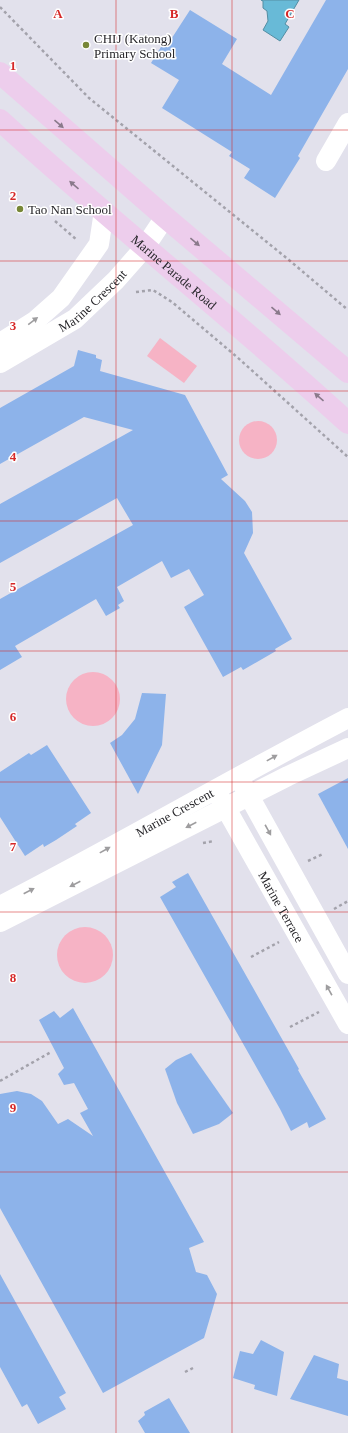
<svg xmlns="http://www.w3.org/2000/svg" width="348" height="1433" font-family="Georgia,serif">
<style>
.green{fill:#f6b3c5}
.water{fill:#68bad7;stroke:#548ea3}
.building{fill:#8db3ea}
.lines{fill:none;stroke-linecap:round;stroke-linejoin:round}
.path{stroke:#a3a2ab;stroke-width:2.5;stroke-dasharray:3 3;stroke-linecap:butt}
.street{stroke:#fff;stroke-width:20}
.primary{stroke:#edcdec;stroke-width:22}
.oneway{fill:#8a7a8b}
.oneway2{fill:#9e9d9f}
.grid{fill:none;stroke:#d62828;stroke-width:1;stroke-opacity:0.55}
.poi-dot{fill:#778737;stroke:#fff;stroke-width:1.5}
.labels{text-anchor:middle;stroke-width:3;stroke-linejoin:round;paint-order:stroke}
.poi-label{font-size:13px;fill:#27262a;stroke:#fff;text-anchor:start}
.street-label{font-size:13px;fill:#27262a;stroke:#fff}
.grid-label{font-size:13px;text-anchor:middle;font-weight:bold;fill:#d62828;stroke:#fff;stroke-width:3;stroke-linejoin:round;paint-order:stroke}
</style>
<rect width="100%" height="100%" fill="#e2e1ec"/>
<g class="green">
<path d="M160 338 197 366 184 383 147 356Z"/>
<circle cx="258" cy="440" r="19"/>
<circle cx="93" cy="699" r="27"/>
<circle cx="85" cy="955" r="28"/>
</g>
<path class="water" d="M261 0H299L285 24 289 27 280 41 263 30 268 21 267 11 263 8V1Z"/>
<g class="building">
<path d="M326 0H348V69L298 156 300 158 275 198 244 178 250 169 229 156 232 152 162 108 179 80 151 63 164 42 168 44 190 10 237 39 222 64 271 95Z"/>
<path d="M78 350 96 355V358L102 360 100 371 185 395 228 475 221 479 245 501 252 512 253 533 244 553 292 639 275 649 276 651 243 670 241 667 223 677 184 607 204 595 189 569 171 578 162 561 117 587 124 601 118 605 120 608 106 616 96 599 15 646 22 657 0 670V599L133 525 117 498 0 563V504L133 430 84 417 0 464V408L74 366Z"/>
<path d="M142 693 166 694 162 745 138 794 110 743 122 735 135 719Z"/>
<path d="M47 745 91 813 75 824 77 826 56 840 44 847 43 844 25 856 0 817V772L29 753 31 755Z"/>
<path d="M348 778V849L318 794Z"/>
<path d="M188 873 299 1069 298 1070 326 1119 309 1128 307 1122 291 1131 280 1109 160 897 176 887 172 882Z"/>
<path d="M73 1008 204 1242 189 1248 196 1272 207 1275 217 1294 204 1338 103 1393 0 1208V1094L17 1091 31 1094 42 1101 58 1124 68 1119 93 1136 80 1113 88 1109 74 1083 64 1085 58 1074 64 1068 39 1020 54 1011 60 1018Z"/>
<path d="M191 1053 233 1113 219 1124 193 1134 177 1103 165 1069 176 1060Z"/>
<path d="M0 1274 66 1393 59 1397 66 1409 38 1424 27 1404 22 1407 0 1367Z"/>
<path d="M261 1340 284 1352 277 1396 254 1389 255 1385 233 1378 240 1351 253 1354Z"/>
<path d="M314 1355 339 1364 337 1378 348 1381V1416L290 1399Z"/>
<path d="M169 1398 190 1433H145L138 1421 145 1415 144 1412Z"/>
</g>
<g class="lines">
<g class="path">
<path d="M0 7 89 98 289 260 348 310"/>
<path d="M55 221 77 240"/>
<path d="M136 292 153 290 172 302 237 357 348 457"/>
<path d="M203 843 214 841"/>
<path d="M308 861 323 854"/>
<path d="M334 909 348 901"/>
<path d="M251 957 279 942"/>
<path d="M290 1027 319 1012"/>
<path d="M0 1081 51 1052"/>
<path d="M185 1372 193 1368"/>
</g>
<g class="street">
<path d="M326 161 348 123"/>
<path d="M0 343 35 321 61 298 99 244 104 211"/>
<path id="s1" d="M0 363 75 319 116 280 145 247 165 217"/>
<path d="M243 785 348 974"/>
<path id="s2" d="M219 796 348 1024"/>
<path id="s3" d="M0 906C117 846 231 779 348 718"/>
<path d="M0 922 288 776 348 748"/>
</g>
<g class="primary">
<path d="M0 73 165 217 348 372"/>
<path id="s4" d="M0 120C113 224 235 319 348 423"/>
</g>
</g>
<defs><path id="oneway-solid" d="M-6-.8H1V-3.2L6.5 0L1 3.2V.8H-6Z"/></defs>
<g class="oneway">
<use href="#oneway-solid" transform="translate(59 124) rotate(41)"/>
<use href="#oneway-solid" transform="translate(74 185) rotate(-139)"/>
<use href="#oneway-solid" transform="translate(195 242) rotate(40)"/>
<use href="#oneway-solid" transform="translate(276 311) rotate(41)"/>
<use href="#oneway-solid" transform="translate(319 397) rotate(-139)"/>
</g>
<g class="oneway2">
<use href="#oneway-solid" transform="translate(33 321) rotate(-37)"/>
<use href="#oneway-solid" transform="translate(272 758) rotate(-29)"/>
<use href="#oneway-solid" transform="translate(191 825) rotate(153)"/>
<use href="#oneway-solid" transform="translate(268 830) rotate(61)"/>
<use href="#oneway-solid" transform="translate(105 850) rotate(-29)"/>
<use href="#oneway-solid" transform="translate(75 884) rotate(153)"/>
<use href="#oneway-solid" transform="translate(29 891) rotate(-27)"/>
<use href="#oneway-solid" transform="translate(329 990) rotate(-119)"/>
</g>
<path class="grid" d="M116 0V1433M232 0V1433M0 130H348M0 261H348M0 391H348M0 521H348M0 651H348M0 782H348M0 912H348M0 1042H348M0 1172H348M0 1303H348"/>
<g class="poi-dot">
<circle cx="86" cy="45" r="4"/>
<circle cx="20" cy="209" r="4"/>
</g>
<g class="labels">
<g class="poi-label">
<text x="94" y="43">CHIJ (Katong)<tspan x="94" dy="15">Primary School</tspan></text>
<text x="28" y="214">Tao Nan School</text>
</g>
<g class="street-label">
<text dy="5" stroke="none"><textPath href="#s4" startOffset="231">Marine Parade Road</textPath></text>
<text dy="5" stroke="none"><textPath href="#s1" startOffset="112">Marine Crescent</textPath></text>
<text dy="5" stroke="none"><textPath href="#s3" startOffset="198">Marine Crescent</textPath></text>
<text dy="5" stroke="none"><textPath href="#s2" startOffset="127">Marine Terrace</textPath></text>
</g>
</g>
<g class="grid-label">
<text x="58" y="18">A</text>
<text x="174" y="18">B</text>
<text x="290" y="18">C</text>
<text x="13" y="70">1</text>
<text x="13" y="200">2</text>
<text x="13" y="330">3</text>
<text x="13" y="461">4</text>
<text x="13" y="591">5</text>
<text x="13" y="721">6</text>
<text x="13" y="851">7</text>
<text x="13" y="982">8</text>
<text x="13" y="1112">9</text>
</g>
</svg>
